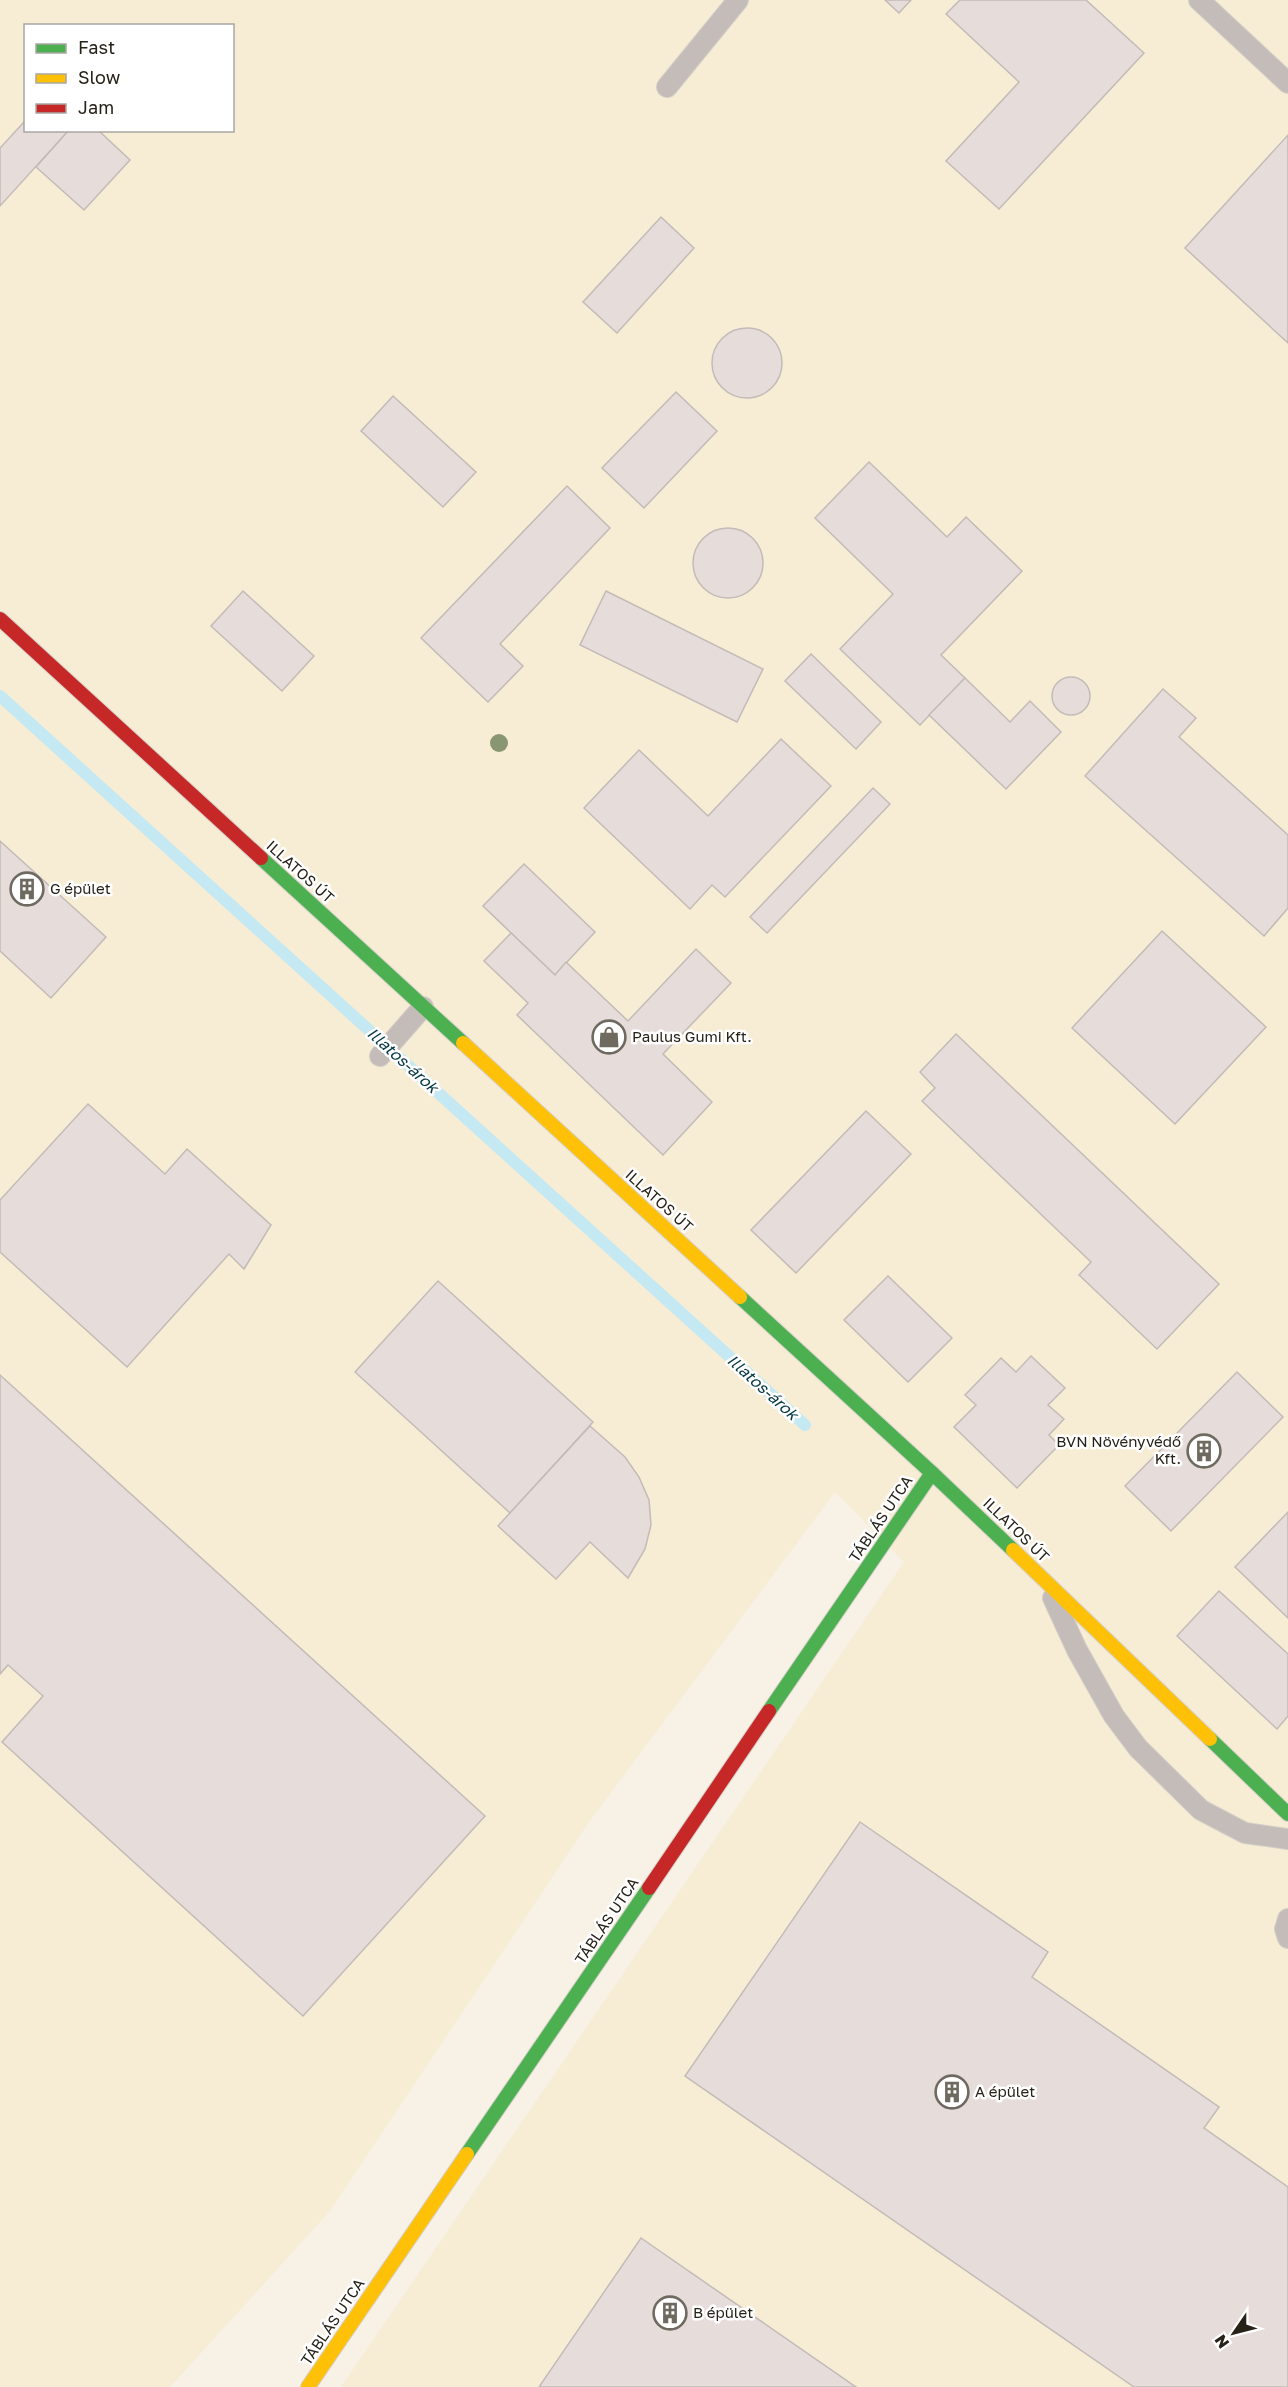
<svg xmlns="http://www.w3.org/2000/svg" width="1288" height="2387" font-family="'Golos Text',sans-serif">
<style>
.built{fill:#f7ecd4;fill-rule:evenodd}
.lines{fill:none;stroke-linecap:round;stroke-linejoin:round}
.stream{stroke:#c4e9f3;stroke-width:12}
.building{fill:#e6dddb;stroke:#c3bbb7;stroke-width:1.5}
.lane-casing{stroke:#d4cfc7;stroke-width:22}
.fast-casing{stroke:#d4cfc7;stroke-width:16}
.slow-casing{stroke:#d4cfc7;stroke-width:16}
.jam-casing{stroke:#d4cfc7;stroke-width:16}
.lane{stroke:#c4bcb8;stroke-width:20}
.fast{stroke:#4caf50;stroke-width:14}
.slow{stroke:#ffc107;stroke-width:14}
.jam{stroke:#c62828;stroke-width:14}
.tree{fill:#889672}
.labels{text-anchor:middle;stroke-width:5;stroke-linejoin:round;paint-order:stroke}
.street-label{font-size:15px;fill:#262218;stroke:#fff}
.poi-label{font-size:15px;fill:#262218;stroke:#fff;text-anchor:start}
.water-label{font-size:16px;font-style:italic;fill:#053846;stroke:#fff}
</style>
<rect width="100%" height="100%" fill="#f7f1e6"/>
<path class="built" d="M0 0H1288V2387H341L904 1562 835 1492 589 1822 330 2211 170 2387H0ZM26 26H232V130H26Z"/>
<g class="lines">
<path class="stream" d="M0 696 805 1425"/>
</g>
<g class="building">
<path d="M885 0H911L899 13Z"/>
<path d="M960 0H1086L1144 53 999 209 946 161 1019 82 946 14Z"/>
<path d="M26 120V130H69L0 206V148Z"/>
<path d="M69 130H98L130 160 84 210 36 167Z"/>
<path d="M1288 135V343L1185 248Z"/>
<path d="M661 217 694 248 617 333 583 302Z"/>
<circle cx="747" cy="363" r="35"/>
<path d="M676 392 717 431 644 508 602 468Z"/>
<path d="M393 396 476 472 443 507 361 431Z"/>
<path d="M869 462 947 537 966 517 1022 571 941 655 965 678 920 725 840 649 893 594 815 518Z"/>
<path d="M567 486 610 528 500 644 523 666 488 702 421 638Z"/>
<circle cx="728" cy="563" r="35"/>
<path d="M243 591 314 656 282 691 211 626Z"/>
<path d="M606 591 763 669 737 722 580 645Z"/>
<path d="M811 654 881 722 856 749 785 681Z"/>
<circle cx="1071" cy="696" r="19"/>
<path d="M965 678 1010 722 1030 701 1061 732 1006 789 929 715Z"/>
<path d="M1163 689 1196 718 1179 737 1288 835V908L1264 936 1085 776Z"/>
<path d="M781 739 831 786 725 897 712 885 690 909 584 808 639 750 708 816Z"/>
<path d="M873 788 890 804 767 933 750 917Z"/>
<path d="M0 841 106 937 51 998 0 951Z"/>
<path d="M524 864 595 932 555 975 483 906Z"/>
<path d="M1162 931 1266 1027 1175 1124 1072 1028Z"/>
<path d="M511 933 555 975 566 962 628 1021 696 949 731 983 663 1054 712 1102 663 1155 517 1015 528 1003 484 961Z"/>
<path d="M956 1034 1219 1284 1157 1349 1079 1275 1091 1262 922 1101 935 1088 920 1072Z"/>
<path d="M88 1104 165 1174 187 1149 271 1225 244 1269 229 1254 127 1367 0 1252V1200Z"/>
<path d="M866 1111 911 1154 796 1273 751 1230Z"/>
<path d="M888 1276 952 1338 908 1382 844 1320Z"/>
<path d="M438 1281 593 1422 510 1513 355 1372Z"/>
<path d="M1031 1356 1065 1388 1048 1405 1064 1419 1049 1435 1059 1445 1017 1488 954 1427 976 1405 965 1395 1001 1358 1016 1372Z"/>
<path d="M1237 1372 1283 1417 1171 1531 1125 1486Z"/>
<path d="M0 1375 485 1816 303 2016 2 1742 43 1696 8 1665 0 1674Z"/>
<path d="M590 1426 625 1457 639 1477 649 1500 651 1525 645 1549 628 1578 590 1542 556 1579 498 1526Z"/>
<path d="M1288 1512V1618L1235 1567Z"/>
<path d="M1219 1591 1288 1654V1716L1277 1729 1177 1636Z"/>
<path d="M860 1822 1048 1952 1032 1977 1219 2107 1204 2128 1288 2187V2387H1134L685 2076Z"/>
<path d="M641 2238 856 2387H539Z"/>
</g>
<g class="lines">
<defs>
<g id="lane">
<path d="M1199 0 1288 83"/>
<path d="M667 87 738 0"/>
<path d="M380 1056 423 1007"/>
<path d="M1053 1598 1077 1650 1114 1716 1138 1748 1201 1810 1245 1833 1288 1839"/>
<path d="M1288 1919 1285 1929 1288 1938"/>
</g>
<g id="fast">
<path d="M261 858 463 1043"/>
<path d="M740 1297 932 1473 1013 1550"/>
<path d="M769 1711 932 1473"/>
<path d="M1210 1739 1288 1814"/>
<path d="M467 2154 649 1888"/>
</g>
<g id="slow">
<path d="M463 1043 740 1297"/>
<path d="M1013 1550 1210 1739"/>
<path d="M308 2387 467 2154"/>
</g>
<g id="jam">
<path d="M0 619 261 858"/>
<path d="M649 1888 769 1711"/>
</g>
</defs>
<use href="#lane" class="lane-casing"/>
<use href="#fast" class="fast-casing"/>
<use href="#slow" class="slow-casing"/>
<use href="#jam" class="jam-casing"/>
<use href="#lane" class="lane"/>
<use href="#fast" class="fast"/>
<use href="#slow" class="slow"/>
<use href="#jam" class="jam"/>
</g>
<circle class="tree" cx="499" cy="743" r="9"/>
<defs>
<symbol id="building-ring" viewBox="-11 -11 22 22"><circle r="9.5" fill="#fff" stroke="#6f6a60" stroke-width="1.5"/><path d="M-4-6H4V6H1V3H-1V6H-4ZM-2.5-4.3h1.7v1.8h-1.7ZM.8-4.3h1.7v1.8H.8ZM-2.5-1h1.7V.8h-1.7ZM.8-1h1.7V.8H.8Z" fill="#6f6a60"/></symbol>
<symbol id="shop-ring" viewBox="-11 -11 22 22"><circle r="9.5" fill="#fff" stroke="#6f6a60" stroke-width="1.5"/><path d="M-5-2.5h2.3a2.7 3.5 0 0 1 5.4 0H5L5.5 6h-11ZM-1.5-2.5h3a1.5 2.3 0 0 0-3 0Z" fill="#6f6a60"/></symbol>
</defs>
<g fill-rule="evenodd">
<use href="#building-ring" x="8" y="870" width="38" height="38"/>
<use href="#shop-ring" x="590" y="1018" width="38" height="38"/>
<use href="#building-ring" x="1185" y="1432" width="38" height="38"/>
<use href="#building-ring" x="933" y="2073" width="38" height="38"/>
<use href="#building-ring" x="651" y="2294" width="38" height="38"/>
</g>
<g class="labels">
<g class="street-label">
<text transform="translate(300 872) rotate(42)" y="5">ILLATOS ÚT</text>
<text transform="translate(659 1201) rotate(42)" y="5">ILLATOS ÚT</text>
<text transform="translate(881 1519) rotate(-56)" y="5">TÁBLÁS UTCA</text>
<text transform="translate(1016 1530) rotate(44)" y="5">ILLATOS ÚT</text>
<text transform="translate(607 1921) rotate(-56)" y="5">TÁBLÁS UTCA</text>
<text transform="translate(333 2322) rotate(-56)" y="5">TÁBLÁS UTCA</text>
</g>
<g class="poi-label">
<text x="50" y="894">G épület</text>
<text x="632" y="1042">Paulus Gumi Kft.</text>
<text x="1181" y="1447" text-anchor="end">BVN Növényvédő<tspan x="1181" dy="17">Kft.</tspan></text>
<text x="975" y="2097">A épület</text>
<text x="693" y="2318">B épület</text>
</g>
<g class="water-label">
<text transform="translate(403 1060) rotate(42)" y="6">Illatos-árok</text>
<text transform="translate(763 1387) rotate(42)" y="6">Illatos-árok</text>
</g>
</g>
<rect x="24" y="24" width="210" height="108" fill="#ffffff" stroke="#a8a7a3" stroke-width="1.5"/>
<rect x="36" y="44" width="30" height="9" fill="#4caf50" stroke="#a8a7a3" stroke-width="1.5"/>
<text x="78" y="54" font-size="18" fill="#262218">Fast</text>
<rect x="36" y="74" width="30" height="9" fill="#ffc107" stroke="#a8a7a3" stroke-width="1.5"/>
<text x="78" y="84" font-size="18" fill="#262218">Slow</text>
<rect x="36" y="104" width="30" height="9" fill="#c62828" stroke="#a8a7a3" stroke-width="1.5"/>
<text x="78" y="114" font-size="18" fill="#262218">Jam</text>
<g transform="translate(1234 2333) rotate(235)" stroke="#ffffff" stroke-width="4.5" paint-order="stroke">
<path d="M0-4.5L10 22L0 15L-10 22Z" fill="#262218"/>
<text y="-9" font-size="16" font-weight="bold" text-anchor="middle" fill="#262218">N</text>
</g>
</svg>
